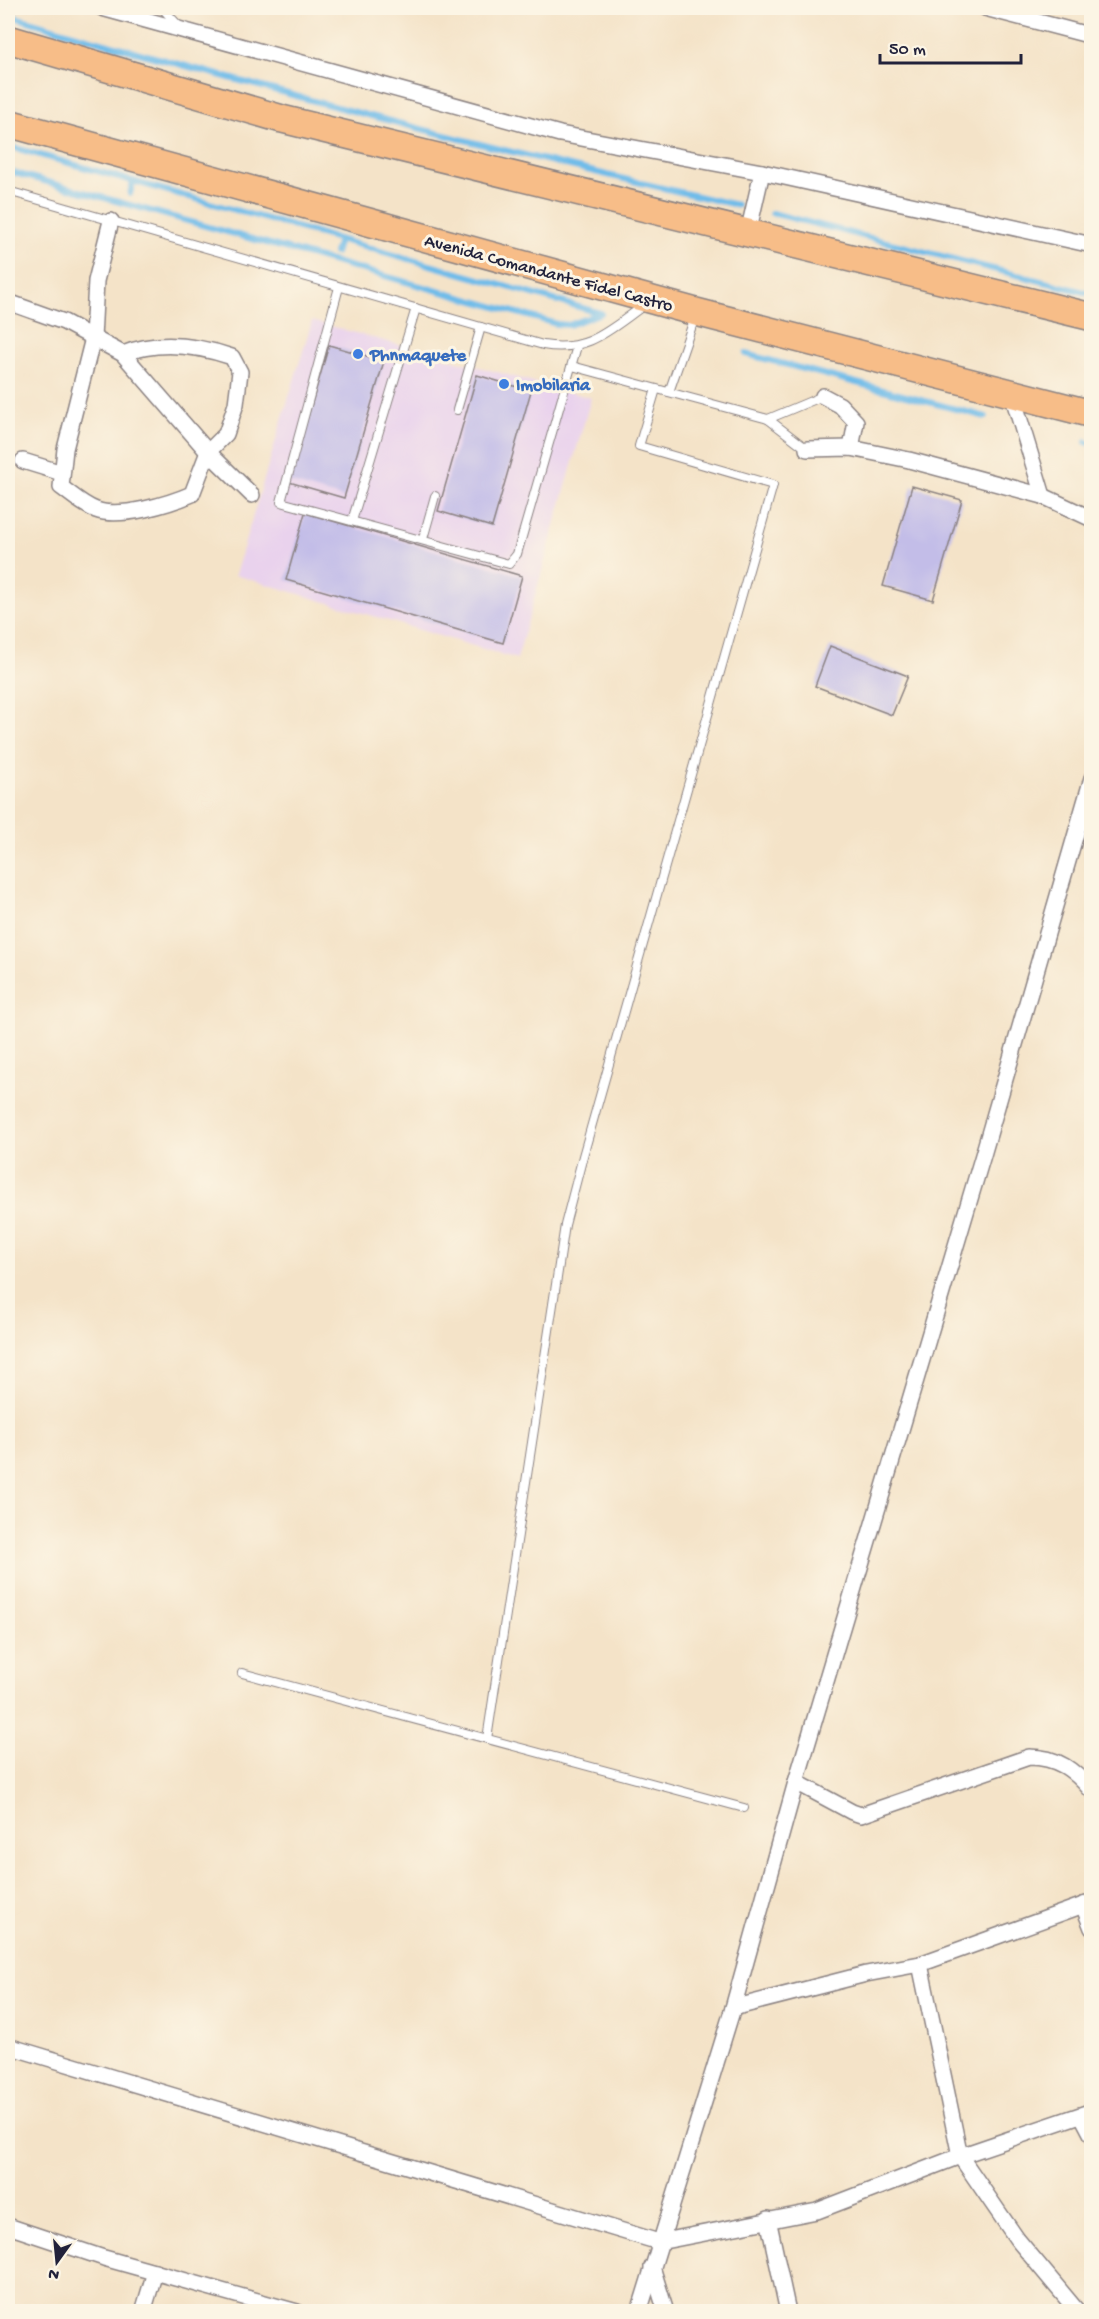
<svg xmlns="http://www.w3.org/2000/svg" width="1099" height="2319" font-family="'Gochi Hand',sans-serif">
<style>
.built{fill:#e9d2ed}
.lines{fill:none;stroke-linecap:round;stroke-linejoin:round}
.stream{stroke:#70bce9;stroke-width:6}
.building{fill:#c3bde8}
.lane-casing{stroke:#8b8282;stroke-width:10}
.street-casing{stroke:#8b8282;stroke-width:18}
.highway-casing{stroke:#8b8282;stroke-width:30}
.lane{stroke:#fff;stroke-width:8}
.street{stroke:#fff;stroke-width:15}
.highway{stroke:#f7bd88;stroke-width:27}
.shop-dot{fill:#3f7fe0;stroke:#fcf5e5;stroke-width:2}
.labels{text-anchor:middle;stroke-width:6;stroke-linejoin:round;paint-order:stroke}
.street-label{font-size:18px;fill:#22223b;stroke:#fcf5e5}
.shop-label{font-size:18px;font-weight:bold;fill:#366cbe;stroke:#fcf5e5;text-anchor:start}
</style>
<rect width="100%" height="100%" fill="#fcf5e5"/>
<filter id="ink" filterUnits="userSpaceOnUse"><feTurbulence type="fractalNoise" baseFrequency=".0167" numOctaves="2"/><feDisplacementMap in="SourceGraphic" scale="12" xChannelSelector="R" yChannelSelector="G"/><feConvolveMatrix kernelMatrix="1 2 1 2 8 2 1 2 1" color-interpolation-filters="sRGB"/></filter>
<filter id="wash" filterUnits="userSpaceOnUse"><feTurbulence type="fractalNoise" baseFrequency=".008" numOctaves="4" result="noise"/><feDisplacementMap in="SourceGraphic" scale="24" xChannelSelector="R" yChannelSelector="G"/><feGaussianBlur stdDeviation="1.35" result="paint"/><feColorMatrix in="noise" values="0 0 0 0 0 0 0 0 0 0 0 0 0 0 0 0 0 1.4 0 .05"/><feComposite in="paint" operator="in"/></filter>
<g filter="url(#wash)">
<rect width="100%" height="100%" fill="#f4e3c8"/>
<path class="built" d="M312 321 591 398 517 659 235 575Z"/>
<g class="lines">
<g class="stream">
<path d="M8 15C249 86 492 150 737 205"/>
<path d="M8 146 600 313"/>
<path d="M8 171 557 324 569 325 601 313"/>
<path d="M130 194 133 182"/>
<path d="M772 213 1092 294"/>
<path d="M335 253 339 240"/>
<path d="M746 354 986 417"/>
<path d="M1086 442 1092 444"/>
</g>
</g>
<g id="blocks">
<g class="building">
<path d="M329 345 384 361 344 498 289 482Z"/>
<path d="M477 375 531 391 492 527 438 511Z"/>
<path d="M912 486 962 500 933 600 883 586Z"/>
<path d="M305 513 522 576 503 643 286 580Z"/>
<path d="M830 646 908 676 892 715 815 686Z"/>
</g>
</g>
</g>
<g filter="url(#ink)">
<use href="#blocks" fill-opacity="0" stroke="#8b8282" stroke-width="1.5"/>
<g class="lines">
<defs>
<g id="lane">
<path d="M162 8 179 26"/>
<path d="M8 191 543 345C589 353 610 329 646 304"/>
<path d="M339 287 281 502 509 564 517 554 577 346"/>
<path d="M572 366 768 419 807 449"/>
<path d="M669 392 695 317"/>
<path d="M457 410 481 327"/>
<path d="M768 419 823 396"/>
<path d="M352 521 416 308"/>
<path d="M423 539 435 496"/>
<path d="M242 1673 744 1808"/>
<path d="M487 1739 565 1225 583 1156 773 485 639 446 656 389"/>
</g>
<g id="street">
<path d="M102 8 560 134 762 172 1092 245"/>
<path d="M985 8 1092 36"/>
<path d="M111 221 96 281 93 338 65 449 61 487C72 495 83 505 96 510 120 519 169 504 192 494L208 452 226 434 236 404 240 372 232 357C196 345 158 340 123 354"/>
<path d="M748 233 762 172"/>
<path d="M8 302 64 322 123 354 208 452 252 495"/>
<path d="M1012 394 1043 496"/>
<path d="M823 396 840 405 856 422 851 448"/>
<path d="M807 449 851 448 909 460 1043 496 1092 519"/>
<path d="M23 461 62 473"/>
<path d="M796 1782 852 1812 861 1815 1029 1757C1058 1757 1074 1770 1092 1791"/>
<path d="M1083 1905 1092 1928"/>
<path d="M920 1964 960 2156 1017 2239 1078 2312"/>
<path d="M733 2008 866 1974 920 1964 1092 1902"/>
<path d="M8 2046 659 2242 817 2211 960 2156 1092 2111"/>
<path d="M1082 2116 1092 2135"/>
<path d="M768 2219 788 2312"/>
<path d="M8 2226 104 2258 297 2312"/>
<path d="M652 2267 666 2312"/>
<path d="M143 2312 155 2272"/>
<path d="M639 2312 733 2008 796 1782 983 1155 1092 778"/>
</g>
<g id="highway">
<path d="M8 39 282 119 1092 317"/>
<path d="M8 123 696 312 1092 414"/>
</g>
</defs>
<use href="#lane" class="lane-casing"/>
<use href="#street" class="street-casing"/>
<use href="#highway" class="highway-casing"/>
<use href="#lane" class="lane"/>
<use href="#street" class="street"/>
<use href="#highway" class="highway"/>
</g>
</g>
<g class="shop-dot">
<circle cx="358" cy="354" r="6"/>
<circle cx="504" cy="384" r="6"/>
</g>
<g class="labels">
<g class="street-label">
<text transform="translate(549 272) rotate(15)" y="6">Avenida Comandante Fidel Castro</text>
</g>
<g class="shop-label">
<text x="370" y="360">Phnmaquete</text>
<text x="516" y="390">Imobilaria</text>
</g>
</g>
<rect width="1099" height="2319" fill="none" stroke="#fcf5e5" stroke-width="30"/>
<g transform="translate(57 2262) rotate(195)" stroke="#fcf5e5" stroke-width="4.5" paint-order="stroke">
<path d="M0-4.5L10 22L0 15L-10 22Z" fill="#22223b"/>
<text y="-9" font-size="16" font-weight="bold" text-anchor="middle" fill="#22223b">N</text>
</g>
<path d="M880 54v9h141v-9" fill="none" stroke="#22223b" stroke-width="3"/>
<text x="889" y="54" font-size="18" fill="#22223b" stroke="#fcf5e5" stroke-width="4.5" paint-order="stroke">50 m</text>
</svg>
